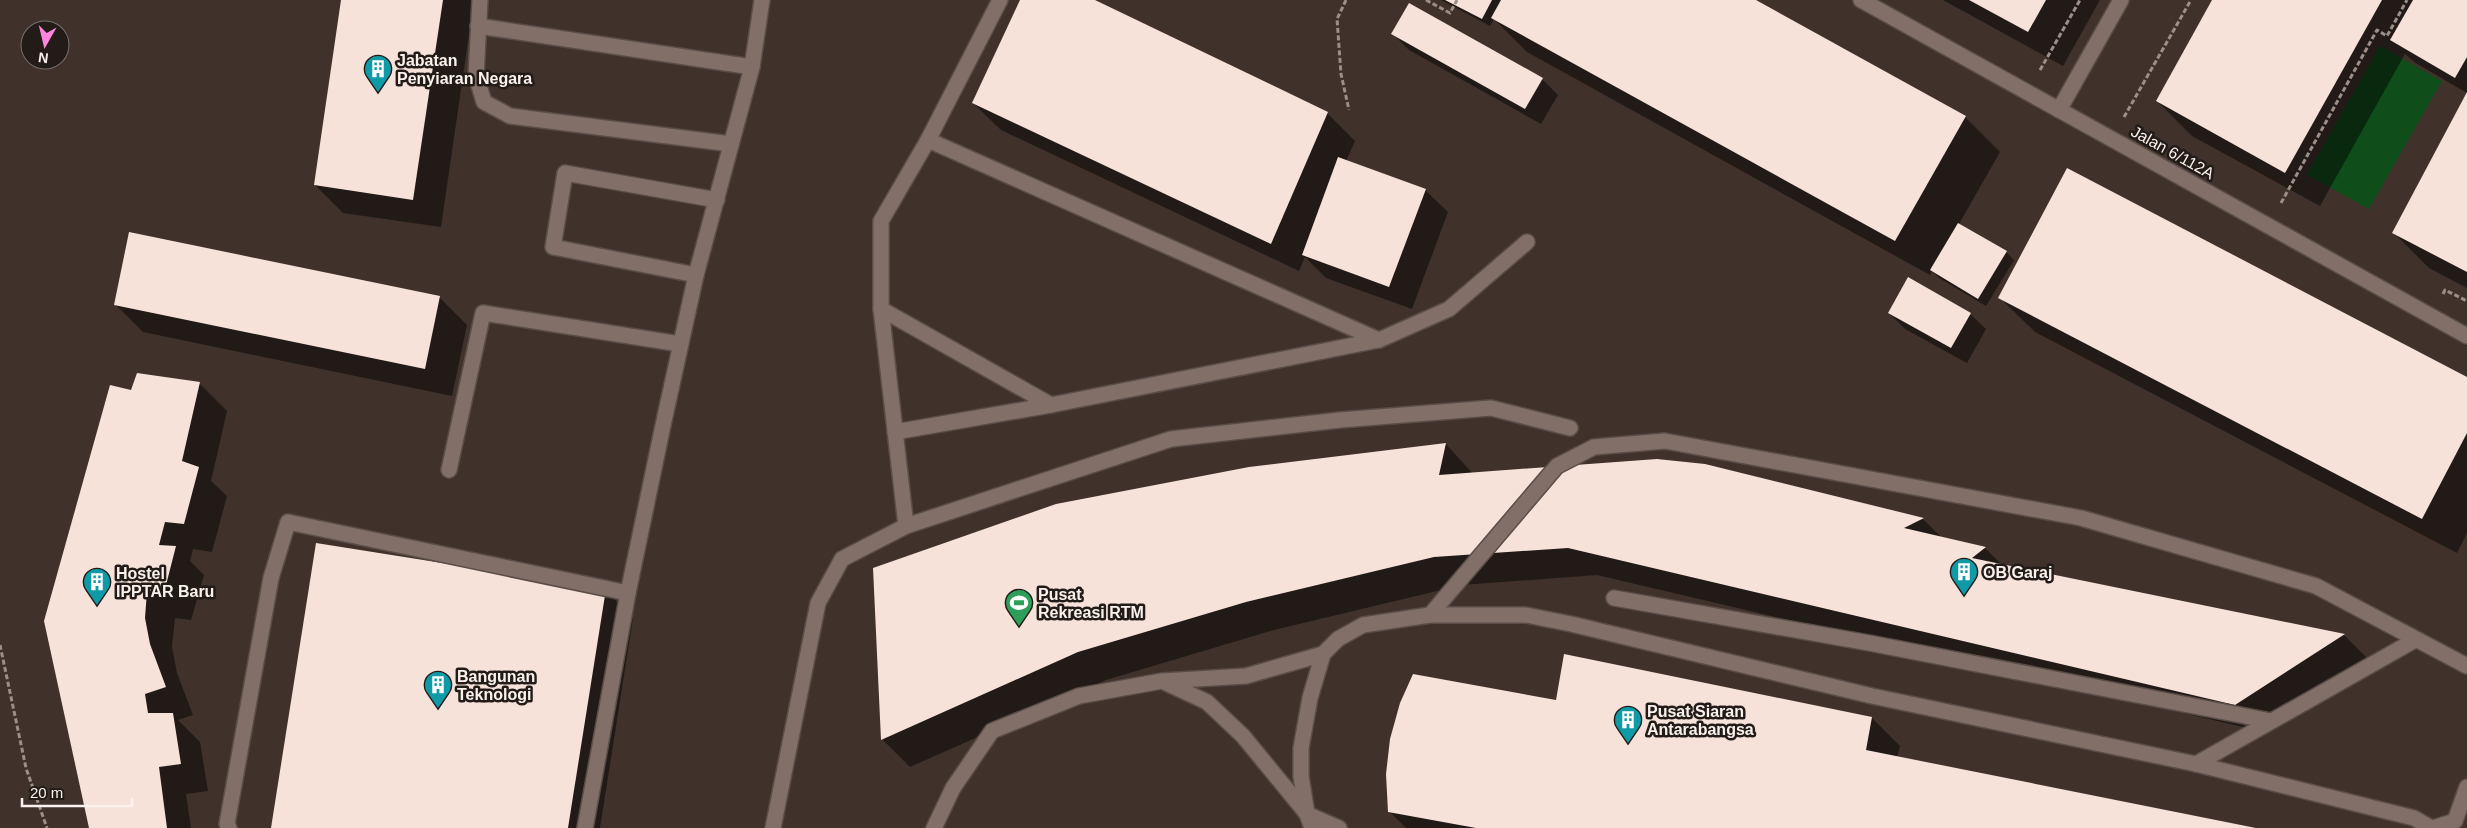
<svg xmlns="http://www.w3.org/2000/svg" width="2467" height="828" font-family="Helvetica,sans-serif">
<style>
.green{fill:#0f4e1b}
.shadow{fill:#0007}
.building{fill:#f6e2d9}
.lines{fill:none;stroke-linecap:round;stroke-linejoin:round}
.service-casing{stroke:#5a4d47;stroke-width:18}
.minor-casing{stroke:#5a4d47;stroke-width:18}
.path{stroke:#9c8f89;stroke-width:3;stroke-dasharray:5 2.5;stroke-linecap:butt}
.service{stroke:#827068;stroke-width:15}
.minor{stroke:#827068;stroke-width:15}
.labels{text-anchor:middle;stroke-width:5;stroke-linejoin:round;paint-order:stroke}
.poi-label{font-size:16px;font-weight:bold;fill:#fcf2ed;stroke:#221b17;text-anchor:start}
.street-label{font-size:16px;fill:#fcf2ed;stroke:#221b17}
</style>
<rect width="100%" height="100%" fill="#40312a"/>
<path class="green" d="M2380 46 2442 81 2369 209 2307 175Z"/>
<g class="shadow">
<path d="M343 0H474L441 227 343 213 315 185Z"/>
<path d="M1021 0H1092L1327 113 1355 141 1346 161 1425 190 1448 212 1412 309 1326 278 1305 257 1299 271 1001 130 973 103Z"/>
<path d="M1441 0H1753L1965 117 2000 152 1959 224 2006 252 2014 260 1986 306 1939 278 1932 271 1930 275 1527 52 1494 19 1490 26Z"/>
<path d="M1943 0H2100L2063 66Z"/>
<path d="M2213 0H2467V93L2414 62 2405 54 2320 206 2192 136 2157 101Z"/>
<path d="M1410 5 1542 79 1558 95 1541 124 1409 50 1393 34Z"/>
<path d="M2467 94V288L2429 268 2394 233Z"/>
<path d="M439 297 467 325 452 396 143 332 115 304Z"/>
<path d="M2000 298 2467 379V533L2457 553 2035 332Z"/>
<path d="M1889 313 1970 314 1986 329 1967 363 1905 329Z"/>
<path d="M199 383 227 411 211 481 227 496 212 552 193 549 190 561 204 575 191 620 175 618 172 647 177 673 193 715 178 720 200 742 208 791 186 794 191 828H90L131 391Z"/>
<path d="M1446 444 1473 474 1705 466 1924 520 1943 539 1986 549 2002 565 2344 635 2371 662 2264 732 1597 575 1462 585 1274 630 1106 680 910 767 882 739 1249 468Z"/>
<path d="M605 590 633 618 600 828H272Z"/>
<path d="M1557 702 1872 718 1900 746 1897 757 2255 828H1406L1389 811Z"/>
</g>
<g class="building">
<path d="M341 0H443L413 200 314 185Z"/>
<path d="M1020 0H1095L1328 112 1271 244 972 103Z"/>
<path d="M1445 0H1492L1482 19Z"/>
<path d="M1501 0H1756L1966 116 1895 241 1491 18Z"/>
<path d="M1969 0H2046L2028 32Z"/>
<path d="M2212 0H2382L2285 173 2156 101Z"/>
<path d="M2413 0H2467V57L2455 78 2390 40Z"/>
<path d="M1409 3 1543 78 1525 109 1391 34Z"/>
<path d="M2467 92V272L2392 233Z"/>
<path d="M1338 157 1426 189 1389 287 1302 255Z"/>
<path d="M2067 168 2467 377V433L2422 519 1998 298Z"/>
<path d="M1958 223 2007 251 1978 299 1930 270Z"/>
<path d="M129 232 440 296 425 369 114 305Z"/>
<path d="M1908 277 1971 313 1951 348 1888 313Z"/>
<path d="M137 373 200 382 182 461 199 467 184 524 165 522 159 545 176 546 164 593 147 591 145 618 150 644 166 687 145 694 148 713H173L181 764 159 767 167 828H89L44 621 110 385 131 390Z"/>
<path d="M1446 443 1439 475 1657 459 1705 464 1924 518 1904 528 1986 547 1972 558 2345 634 2235 705 1568 548 1434 557 1246 602 1078 652 881 740 873 568 1056 504 1249 467Z"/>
<path d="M316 543 606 589 568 828H271Z"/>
<path d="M1564 654 1872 717 1866 750 2256 828H1476L1388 812 1386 774 1390 739 1400 703 1413 674 1556 700Z"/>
</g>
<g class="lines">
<defs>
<g id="service">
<path d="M480 0 476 76 484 102 510 116 731 144"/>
<path d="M478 26 752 67"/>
<path d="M928 140 1379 340"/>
<path d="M696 275 553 247 565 173 717 200"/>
<path d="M881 309 1051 405 895 432"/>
<path d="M1051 405 1379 340 1449 309 1527 242"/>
<path d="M449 470 483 313 680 344"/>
<path d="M906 526 881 309V221L928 140 1000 0"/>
<path d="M1614 598 1869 643 2271 721"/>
<path d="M1430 615 1557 466 1594 447 1665 441 2081 518 2316 586 2467 666"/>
<path d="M1164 682 1207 702 1243 736 1307 814 1339 828"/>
<path d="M2196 764 2415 640"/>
<path d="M229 828 227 824 271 578 288 522 628 593"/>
<path d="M585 828 628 593 662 430 696 275 752 67 762 0"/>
<path d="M773 828 818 603 842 559 906 526 1171 439 1340 420 1491 408 1570 428"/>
<path d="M934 828 953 788 992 731 1079 696 1162 681 1246 676 1323 654"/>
<path d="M1312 828 1307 814 1301 776V748L1310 698 1323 654 1338 639 1363 625 1430 615H1526L1571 624 1872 696 2196 764 2414 818 2431 828"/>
<path d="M2433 828 2455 821 2467 787"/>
</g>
<g id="minor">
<path d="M1861 0 2467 336"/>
<path d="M2059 110 2121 0"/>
</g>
</defs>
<use href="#service" class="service-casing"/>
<use href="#minor" class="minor-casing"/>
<g class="path">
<path d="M1346 0 1337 19 1341 74 1349 110"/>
<path d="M1426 0 1450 13 1457 0"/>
<path d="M2040 70 2080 0"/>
<path d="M2124 117 2191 0"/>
<path d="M2281 203 2377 30 2387 36 2407 0"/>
<path d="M2443 294 2445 290 2467 301"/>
<path d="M0 645 26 768 47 828"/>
</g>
<use href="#service" class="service"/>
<use href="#minor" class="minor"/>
</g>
<defs>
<symbol id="building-pin" viewBox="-11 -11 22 30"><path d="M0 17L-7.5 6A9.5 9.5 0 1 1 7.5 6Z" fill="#0f9aa8" stroke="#221b17"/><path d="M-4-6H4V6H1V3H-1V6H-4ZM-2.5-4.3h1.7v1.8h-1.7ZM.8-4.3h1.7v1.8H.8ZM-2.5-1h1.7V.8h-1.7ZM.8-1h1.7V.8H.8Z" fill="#fff"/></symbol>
<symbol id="stadium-pin" viewBox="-11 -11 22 30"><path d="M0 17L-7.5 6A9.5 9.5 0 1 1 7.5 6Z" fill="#2e9e5b" stroke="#221b17"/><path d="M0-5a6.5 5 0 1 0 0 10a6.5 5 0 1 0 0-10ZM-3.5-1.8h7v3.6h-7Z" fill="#fff"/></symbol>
</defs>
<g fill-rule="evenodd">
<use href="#building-pin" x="362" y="53" width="32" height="43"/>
<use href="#building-pin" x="1948" y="556" width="32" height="43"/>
<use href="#building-pin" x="81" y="566" width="32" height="43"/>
<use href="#stadium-pin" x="1003" y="587" width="32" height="43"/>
<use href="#building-pin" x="422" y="669" width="32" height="43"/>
<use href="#building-pin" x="1612" y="704" width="32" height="43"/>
</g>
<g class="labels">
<g class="poi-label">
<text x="397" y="66">Jabatan<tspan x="397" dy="18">Penyiaran Negara</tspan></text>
<text x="1983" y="578">OB Garaj</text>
<text x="116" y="579">Hostel<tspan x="116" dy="18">IPPTAR Baru</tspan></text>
<text x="1038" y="600">Pusat<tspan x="1038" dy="18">Rekreasi RTM</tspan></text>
<text x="457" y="682">Bangunan<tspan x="457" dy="18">Teknologi</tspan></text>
<text x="1647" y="717">Pusat Siaran<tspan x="1647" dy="18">Antarabangsa</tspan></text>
</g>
<g class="street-label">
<text transform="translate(2173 152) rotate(29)" y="6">Jalan 6/112A</text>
</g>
</g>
<g transform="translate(45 45) rotate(188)"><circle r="24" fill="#221b17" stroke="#79716d"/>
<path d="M0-4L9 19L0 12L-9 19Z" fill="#fe85df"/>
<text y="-8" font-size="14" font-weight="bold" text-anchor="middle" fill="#fcf2ed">N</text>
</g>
<path d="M22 798v8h110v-8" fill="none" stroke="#fcf2ed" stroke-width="2.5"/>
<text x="30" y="798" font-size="15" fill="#fcf2ed" stroke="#221b17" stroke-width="4" paint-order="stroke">20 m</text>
</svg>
